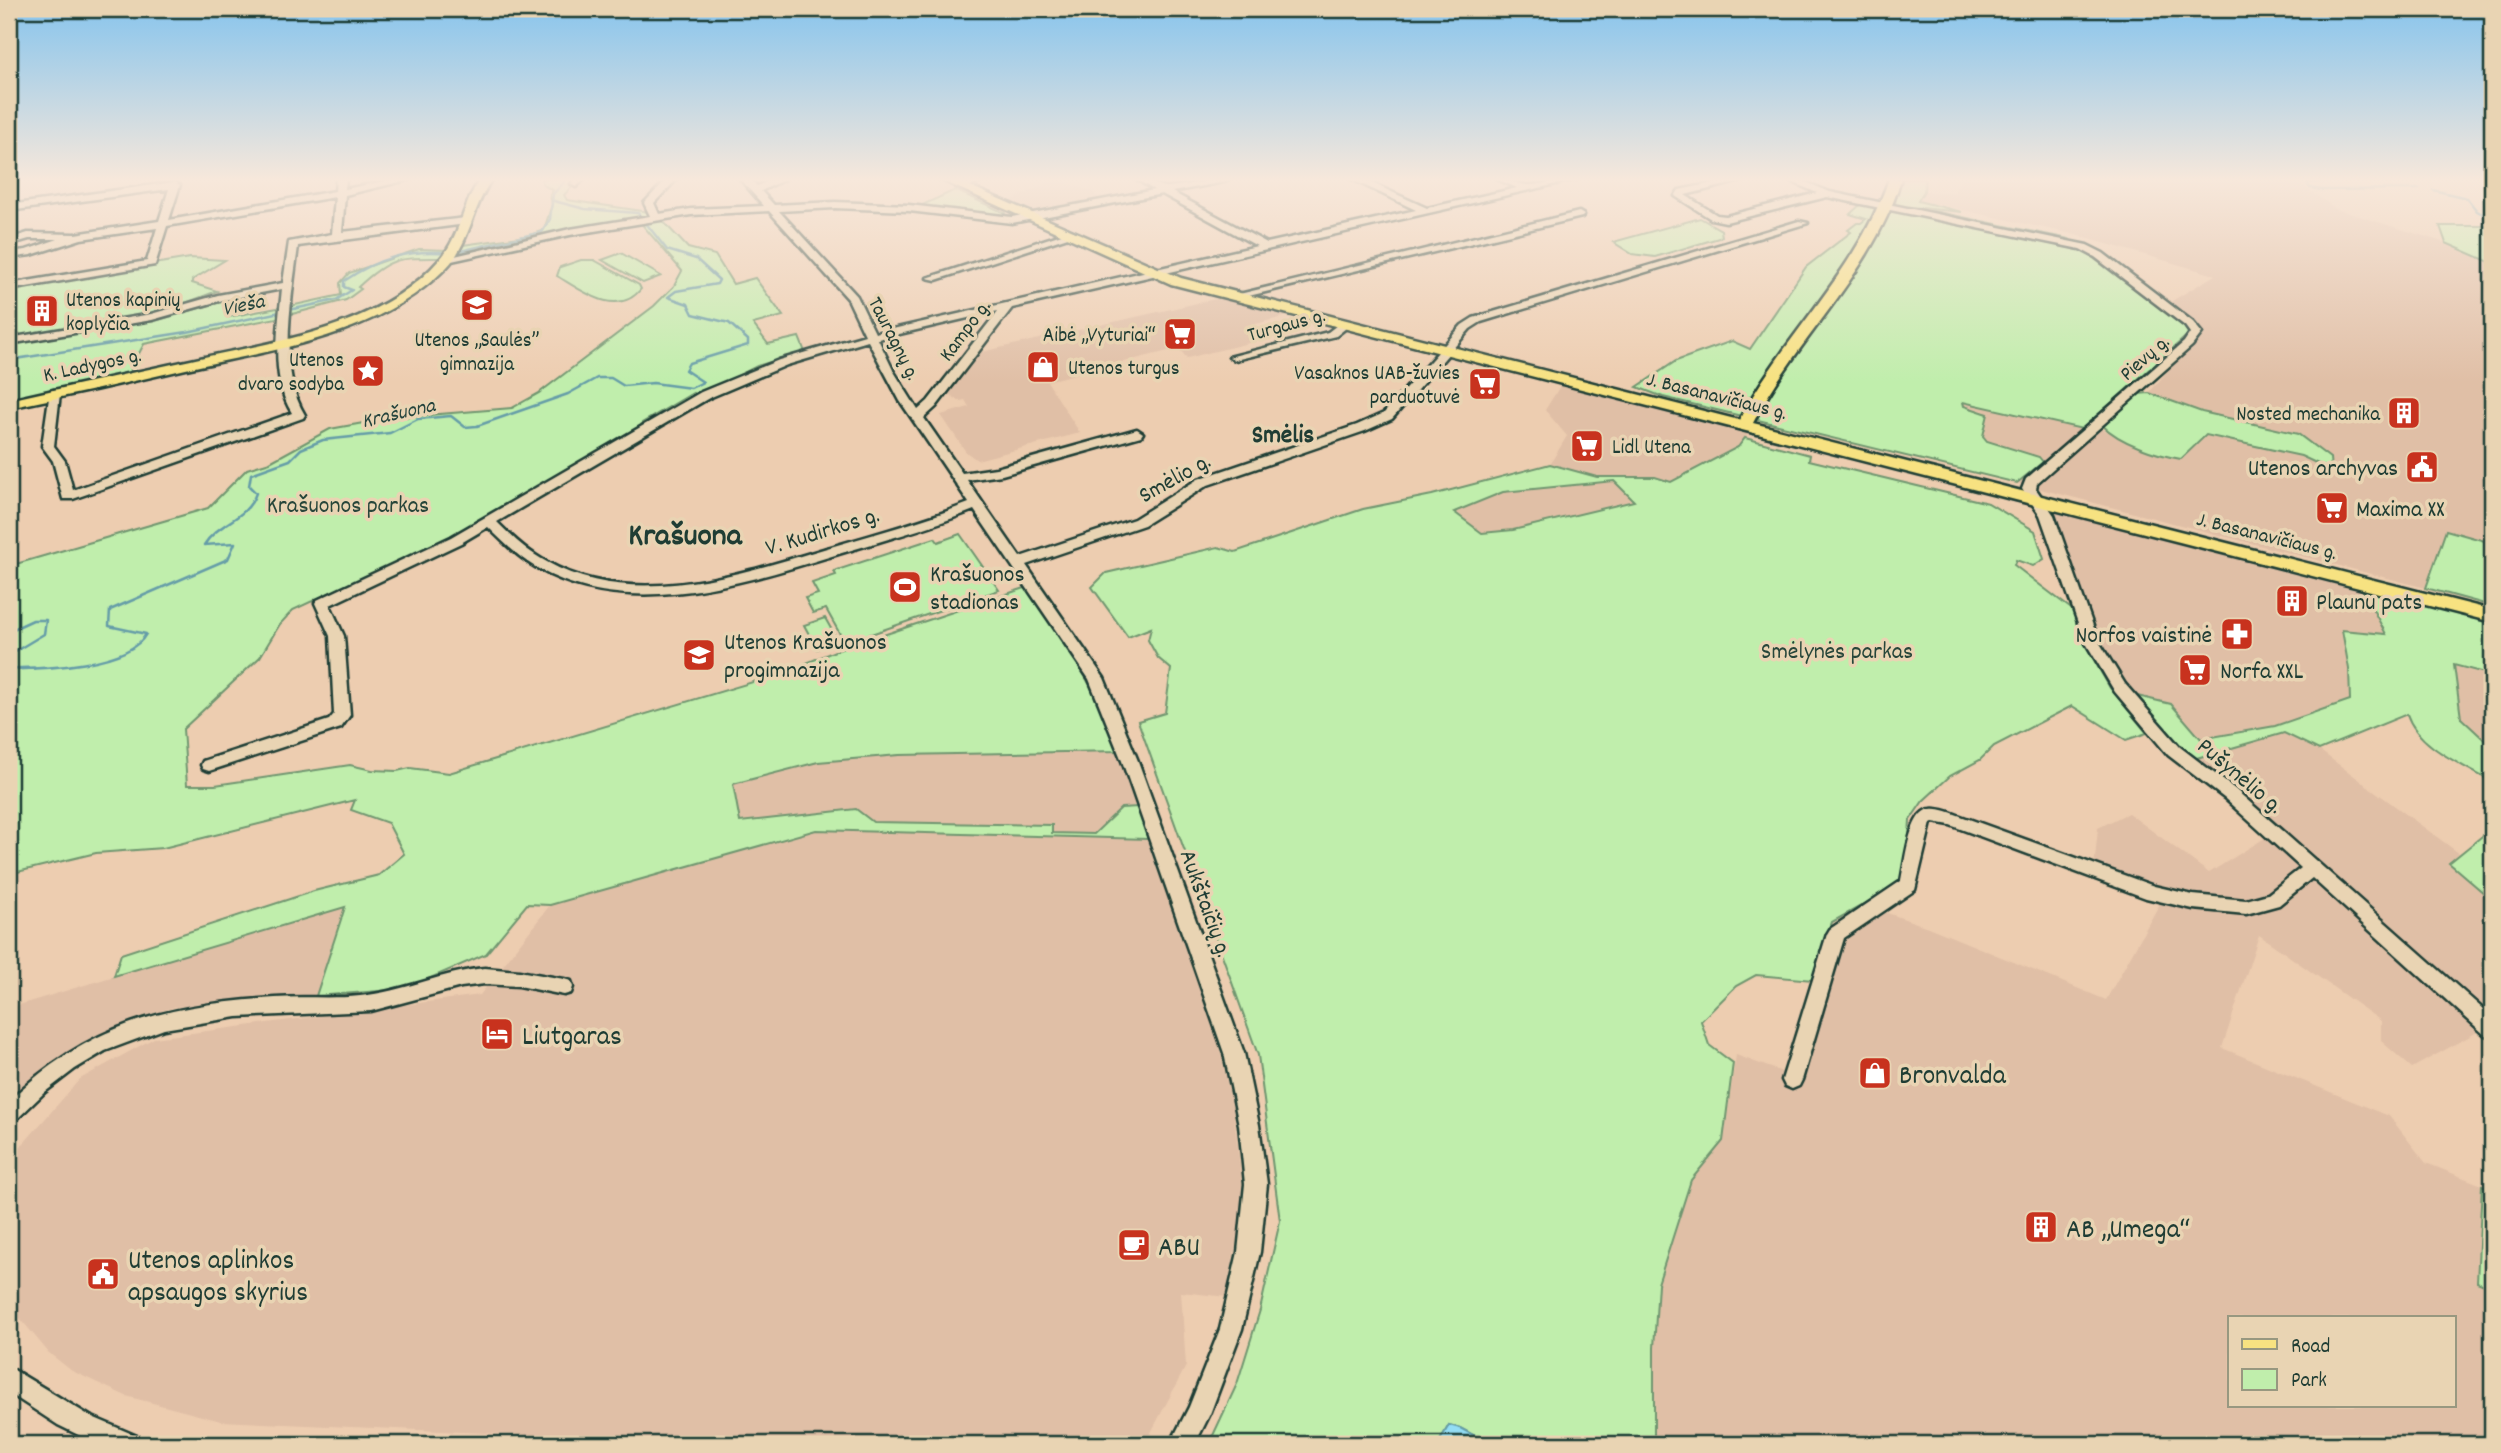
<svg xmlns="http://www.w3.org/2000/svg" width="2501" height="1453" font-family="Dekko,sans-serif">
<style>
.built{fill:#e0bfa6;fill-rule:evenodd}
.green{fill:#c0eeac;stroke:#709670;stroke-width:2;fill-rule:evenodd}
.water{fill:#93ddf5;stroke:#659da8;stroke-width:2}
.lines{fill:none;stroke-linecap:round;stroke-linejoin:round}
.stream-far1{stroke:#659da8;stroke-width:2.5}
.stream{stroke:#659da8;stroke-width:3.5}
.minor-casing{stroke:#1f3d34;stroke-width:5}
.major-casing{stroke:#1f3d34;stroke-width:5}
.minor{fill:#e9d4b3;fill-rule:evenodd}
.major{fill:#f7e281;fill-rule:evenodd}
.labels{text-anchor:middle;stroke-width:7;stroke-linejoin:round;paint-order:stroke}
.far-poi-label{font-size:21px;fill:#1f3d34;stroke:#e9d4b3;text-anchor:end}
.far-water-label{font-size:21px;font-style:italic;fill:#25453e;stroke:#e9d4b3}
.far-street-label{font-size:21px;fill:#1f3d34;stroke:#e9d4b3}
.poi-label{font-size:24px;fill:#1f3d34;stroke:#e9d4b3;text-anchor:start}
.street-label{font-size:24px;fill:#1f3d34;stroke:#e9d4b3}
.park-label{font-size:24px;fill:#27463a;stroke:#e9d4b3}
.far-district-label{font-size:26px;font-weight:bold;fill:#1f3d34;stroke:#e9d4b3}
.near-poi-label{font-size:28px;fill:#1f3d34;stroke:#e9d4b3;text-anchor:start}
.district-label{font-size:32px;font-weight:bold;fill:#1f3d34;stroke:#e9d4b3}
</style>
<rect width="100%" height="100%" fill="#edcdb0"/>
<filter id="ink" filterUnits="userSpaceOnUse"><feTurbulence type="fractalNoise" baseFrequency=".0143" numOctaves="2"/><feDisplacementMap in="SourceGraphic" scale="14" xChannelSelector="R" yChannelSelector="G"/><feConvolveMatrix kernelMatrix="1 2 1 2 8 2 1 2 1" color-interpolation-filters="sRGB"/></filter>
<g filter="url(#ink)">
<g class="built">
<path d="M1055 179 1093 192 1102 201 1035 213 1008 202Z"/>
<path d="M1961 179H2293L2336 209 2446 243 2492 263V543L2446 530 2426 588 2017 483 2042 462 2039 457 1987 441 1983 437 1985 411 1963 406V402L2077 428 2090 424 2165 457 2181 459 2206 435 2301 456 2330 470 2227 419 2149 393 2199 334 2167 304 2215 275 2072 234 1917 200 1924 191 1954 193Z"/>
<path d="M1224 297 1295 314 1248 326 1246 330 1253 342 1187 358 1179 349 1168 351 1047 381 1080 433 977 460 966 452 941 415 969 407 965 400 960 401 945 392 973 354Z"/>
<path d="M1562 383 1751 431 1738 447 1671 482 1655 477H1597L1550 464 1567 436 1545 410Z"/>
<path d="M1614 481 1635 501 1513 530 1482 533 1453 512 1503 492Z"/>
<path d="M2058 511 2360 585 2386 635 2342 630 2349 669 2351 700 2275 726 2201 739 2171 704 2133 695 2101 647 2090 626 2053 518Z"/>
<path d="M2453 665 2492 675V747L2461 718Z"/>
<path d="M2284 733 2319 750 2460 854 2449 863 2492 900V1040L2481 1030 2412 1068 2381 1041V1021L2259 935 2222 1048 2389 1116 2426 1163 2482 1185 2477 1282 2492 1288V1444H1654V1348L1658 1284 1691 1179 1723 1141 1736 1055 1785 1073 1834 927 1867 906 1928 927 2106 1000 2159 905 2093 879 2098 828 2128 813 2209 873 2268 836 2206 783 2193 759ZM2230 1318H2454V1406H2230Z"/>
<path d="M1120 751 1138 807 1121 808 1094 834 1052 833 1051 825 873 822 856 809 740 822 733 784 818 762 899 755Z"/>
<path d="M816 830 1148 839 1212 1013 1233 1108 1244 1197 1227 1297 1181 1292 1186 1366 1145 1444H726L221 1421 126 1396 72 1371 49 1353 9 1305V1160L80 1079 154 1038 480 995 550 905Z"/>
<path d="M346 906 316 996 175 1007 129 1021 31 1082 9 1103V1008Z"/>
</g>
<g class="green">
<path d="M541 179H580L564 195 567 200 649 212 651 217 457 255 463 245 527 236 544 230 552 204 550 195 553 190 543 185Z"/>
<path d="M1899 179H1925L1924 191 1918 201 1962 212 1911 207 1905 210 1895 205Z"/>
<path d="M955 190 1005 213 1002 216 918 207Z"/>
<path d="M1861 204 2084 251 2191 332 2082 429 1963 402 1964 406 1988 414 1983 436 1987 441 2039 457 2043 462 2017 483 1663 397 1637 387 1676 361 1732 341 1750 349 1806 267 1851 232 1848 230 1857 223H1861L1866 219 1850 214Z"/>
<path d="M1934 211 2069 239 2066 243 1923 212Z"/>
<path d="M660 218 688 248 715 255 733 284 755 278 783 316 753 324 768 344 799 337 805 352 757 366 699 396 693 393 642 423 641 426 454 535 293 610 280 624 260 657 183 729 187 785H215L350 765 372 770 397 771 410 768 449 773 783 673 835 651 1028 587C1068 645 1094 685 1120 751L899 755 818 762 733 784 740 822 856 809 873 822 1052 825V833L1094 834 1121 808 1138 807 1148 839 816 830 550 905 527 904 486 954 405 989 316 996 345 907 114 976 121 954 314 891 379 875 404 854 388 823 351 810 355 800 163 848 96 853 9 874V566L208 508 247 469 270 462 330 429 391 418 512 408 539 393 654 306 674 286 682 271 639 221Z"/>
<path d="M1700 218 1721 230 1722 237 1655 257 1632 254 1613 242Z"/>
<path d="M2440 226H2492V263L2446 243Z"/>
<path d="M419 249 448 250 443 258C399 258 391 256 358 287L361 289 346 300 288 315 290 306 341 295 340 283 349 273Z"/>
<path d="M621 253 661 276 643 283 602 260Z"/>
<path d="M190 258 225 260 192 280V283L217 291 157 314 9 339V288Z"/>
<path d="M581 260H594L639 285 641 289C617 319 581 290 557 276L560 267Z"/>
<path d="M227 300 228 317 283 307 282 317 144 344 128 374 9 400V343L155 321Z"/>
<path d="M2149 393 2202 412 2298 434 2330 458 2331 470 2301 456 2206 435 2181 459C2156 455 2120 443 2102 425L2138 394Z"/>
<path d="M1745 438 1810 455 1809 460 1988 503 2035 531 2044 559 2033 566 2016 560 2014 565 2074 611 2086 646 2110 688 2147 733 2126 740 2072 706 1994 746 1980 760 1950 776 1923 801 1910 820 1907 865 1899 885 1832 922 1813 980 1756 975 1736 986 1701 1021 1709 1045 1733 1063 1723 1141 1691 1180 1658 1284 1654 1348V1444H1490L1460 1428 1449 1425 1438 1444H1209L1237 1384 1260 1310 1280 1221 1258 1055 1138 721 1165 713 1171 669 1158 658 1148 640 1151 628 1128 637 1092 587 1106 573 1218 547 1235 552 1363 509 1432 495 1550 464 1597 477H1655L1671 482 1738 447ZM1614 481 1634 501 1513 530 1482 533 1454 512 1503 492Z"/>
<path d="M2446 530 2492 543V606L2426 588Z"/>
<path d="M960 534 999 590 845 643 826 609 813 613 805 598 818 594 812 583 836 575 834 571 935 538 938 542Z"/>
<path d="M2360 585 2492 621V675L2454 665 2461 718 2492 747V782C2464 765 2418 748 2407 714L2319 750 2284 733 2193 759 2133 695 2171 704 2201 739 2275 726 2350 700 2349 669 2342 630 2386 634Z"/>
<path d="M825 618 838 641 817 649 804 625Z"/>
<path d="M2492 828V900L2449 863Z"/>
<path d="M2482 1185 2492 1189V1288L2477 1282Z"/>
</g>
<path class="water" d="M1449 1425 1460 1428 1490 1444H1438Z"/>
<g class="lines">
<g class="stream-far1">
<path d="M2363 179 2307 183 2310 188 2322 190 2419 189"/>
<path d="M2433 190 2467 198 2477 211 2492 219"/>
<path d="M456 252 542 232 550 219 553 194 567 179"/>
<path d="M9 360 187 332 336 300 352 290 344 287V281C378 258 409 249 449 253"/>
<path d="M9 631 33 620H46L44 634 9 655"/>
<path d="M9 669C43 669 129 666 146 634L109 626 110 610 228 559 235 543 204 545C218 522 247 520 256 493L249 486 251 474 290 460 301 449 323 440 390 433 418 419 451 416 465 427 477 426 568 394 597 378H611L624 386 653 383 691 388 703 382 685 370 689 363 748 345V340L729 323 693 314 688 304 668 297 676 291 717 284 719 280 696 259 667 250 638 213 585 209 554 201"/>
</g>
<path class="stream" d="M9 669 34 668"/>
<defs>
<g id="minor">
<path d="M336 179H346L345 189 395 179H412L345 195 342 232 466 218 471 221 466 224 298 246C292 296 277 370 305 415L303 418 73 499H63L53 461 42 446 50 391 54 390 60 394 54 446 65 461 73 490 292 413C270 378 278 329 282 289L219 301 152 320 9 344V338L151 314 218 295 283 283 289 242 332 234 335 197 167 226 155 265 9 290V284L147 261 157 228 81 239 31 255 9 258V252L26 250 58 239H29L9 245V239L28 233 75 234 159 221 169 189 9 211V205L175 182 180 185 169 220 335 191Z"/>
<path d="M575 179H585L576 187 571 184Z"/>
<path d="M667 179H677L654 203 659 214 691 209 764 206 740 179H750L757 186 773 179H785L761 191 774 205 835 202 909 205 1012 217 1154 190 1136 179C1150 179 1158 188 1168 187 1188 186 1207 179 1229 179L1224 182 1172 192 1267 243 1416 210 1351 179H1363L1427 208 1517 188 1497 179C1509 179 1521 186 1531 185 1547 184 1561 178 1578 179L1012 308 936 407 924 418 962 473 996 468 1137 429 1143 433 1141 436 1002 475 967 480 1020 557 1134 519 1198 479 1357 425 1384 413 1462 325 1473 318 1799 221 1808 223 1481 322 1470 329 1392 419 1365 431 1208 485 1144 525 1026 565 1104 678 1138 761 1244 1053 1259 1125 1267 1184 1260 1252 1242 1329 1210 1414 1195 1444H1170L1189 1407 1220 1329 1238 1252 1245 1184 1239 1125 1224 1053 1122 761 1089 679 974 510C928 529 880 541 832 556 740 584 627 620 537 568 518 557 503 542 488 527L461 543 330 605 344 636 350 715 341 728 209 771 203 769 201 765 203 761 329 720 334 714 330 636 315 603 317 600 451 537 701 392 779 360 865 335 848 299 769 211 691 215 570 235 447 262 442 259 570 229 650 216 644 203ZM1162 194 1257 246 875 333 857 296 779 211 835 208 909 211 1012 223ZM998 311 928 401 918 410 893 370 878 339ZM868 341 900 401 969 503C923 521 875 534 827 548 741 574 632 610 547 562 528 552 512 537 497 522L709 398 787 365Z"/>
<path d="M977 179H991L961 189 956 186Z"/>
<path d="M1733 179H1750L1685 195 1717 215 1726 216 1817 193 1786 179H1798L1830 192 2087 245 2103 253 2193 322 2202 333 2192 346 2037 483 2036 489 2054 515 2098 640 2125 684 2180 747 2236 790 2492 1017V1037L2485 1035 2312 878 2279 905 2246 914 2193 909 2146 898 1950 825 1933 822 1931 823 1915 890 1844 938 1802 1080 1799 1086 1792 1089 1785 1086 1782 1080 1827 934 1830 929 1901 881C1905 864 1909 810 1931 809 1939 808 1950 812 1958 815L2154 886 2193 895 2246 900 2268 894 2301 868 2224 798 2168 755 2115 692 2084 640 2040 515 2022 489 2026 479 2184 342 2190 333 2185 326 2095 257 2080 249 1827 197 1726 222 1711 219 1675 196 1679 190Z"/>
<path d="M1579 212 1584 215 1582 217 1236 299 1231 296Z"/>
<path d="M1065 233 1074 235 936 280 927 278Z"/>
<path d="M1341 322 1351 324 1336 336 1235 360 1229 357 1328 332Z"/>
<path d="M485 968 519 971 564 979 571 981 573 987 571 993 564 995 519 986 485 984 461 987 371 1011 237 1017 164 1029 105 1051 75 1069 45 1092 16 1120 9 1123V1101C88 1024 168 1004 275 998 303 996 332 999 360 996 403 992 442 972 485 968Z"/>
<path d="M9 1367 90 1416 137 1436 141 1444H97L58 1425 9 1393Z"/>
</g>
<g id="major">
<path d="M480 179H492C472 207 470 244 446 268 377 337 276 349 186 369 127 383 68 396 9 408V400C70 386 131 373 191 360 276 341 380 329 440 259 460 237 463 203 480 179Z"/>
<path d="M939 179H954L1181 278 1739 420C1786 332 1855 275 1889 179H1901C1874 272 1796 338 1753 423L2492 610V622L1171 284Z"/>
</g>
</defs>
<use href="#minor" class="minor-casing"/>
<use href="#major" class="major-casing"/>
<use href="#minor" class="minor"/>
<use href="#major" class="major"/>
</g>
</g>
<linearGradient id="sky" x2="0" y2="1"><stop stop-color="#86c4ed"/><stop offset="0.47" stop-color="#f7e8db"/><stop offset="1" stop-color="#f7e8db" stop-opacity="0"/></linearGradient>
<rect width="2501" height="382" fill="url(#sky)"/>
<defs>
<symbol id="school-square" viewBox="-11 -11 22 22"><rect x="-9" y="-9" width="18" height="18" rx="4" fill="#c8321e" stroke="#e9d4b3"/><path d="M0-5L7-2L0 1L-7-2ZM-4 1L0 2.5L4 1V4Q0 6-4 4Z" fill="#fff"/></symbol>
<symbol id="building-square" viewBox="-11 -11 22 22"><rect x="-9" y="-9" width="18" height="18" rx="4" fill="#c8321e" stroke="#e9d4b3"/><path d="M-4-6H4V6H1V3H-1V6H-4ZM-2.5-4.3h1.7v1.8h-1.7ZM.8-4.3h1.7v1.8H.8ZM-2.5-1h1.7V.8h-1.7ZM.8-1h1.7V.8H.8Z" fill="#fff"/></symbol>
<symbol id="supermarket-square" viewBox="-11 -11 22 22"><rect x="-9" y="-9" width="18" height="18" rx="4" fill="#c8321e" stroke="#e9d4b3"/><path d="M-6-5.5h2.5l.6 2H6L4.5 2H-2.5L-4.4-4H-6ZM-1.5 3.2a1.3 1.3 0 1 0 .1 0ZM3 3.2a1.3 1.3 0 1 0 .1 0Z" fill="#fff"/></symbol>
<symbol id="shop-square" viewBox="-11 -11 22 22"><rect x="-9" y="-9" width="18" height="18" rx="4" fill="#c8321e" stroke="#e9d4b3"/><path d="M-5-2.5h2.3a2.7 3.5 0 0 1 5.4 0H5L5.5 6h-11ZM-1.5-2.5h3a1.5 2.3 0 0 0-3 0Z" fill="#fff"/></symbol>
<symbol id="sight-square" viewBox="-11 -11 22 22"><rect x="-9" y="-9" width="18" height="18" rx="4" fill="#c8321e" stroke="#e9d4b3"/><path d="M0-6L1.8-2.2L6-1.7L2.9 1.2L3.7 5.4L0 3.3L-3.7 5.4L-2.9 1.2L-6-1.7L-1.8-2.2Z" fill="#fff"/></symbol>
<symbol id="civic-square" viewBox="-11 -11 22 22"><rect x="-9" y="-9" width="18" height="18" rx="4" fill="#c8321e" stroke="#e9d4b3"/><path d="M-.6-6.5H3V-4.5H.6V-3L4-1V1h2V6H-6V1h2V-1L-.6-3ZM-1.2 2.5V6h2.4V2.5Z" fill="#fff"/></symbol>
<symbol id="stadium-square" viewBox="-11 -11 22 22"><rect x="-9" y="-9" width="18" height="18" rx="4" fill="#c8321e" stroke="#e9d4b3"/><path d="M0-5a6.5 5 0 1 0 0 10a6.5 5 0 1 0 0-10ZM-3.5-1.8h7v3.6h-7Z" fill="#fff"/></symbol>
<symbol id="pharmacy-square" viewBox="-11 -11 22 22"><rect x="-9" y="-9" width="18" height="18" rx="4" fill="#c8321e" stroke="#e9d4b3"/><path d="M-2-6h4v4h4v4h-4v4h-4v-4h-4v-4h4Z" fill="#fff"/></symbol>
<symbol id="hotel-square" viewBox="-11 -11 22 22"><rect x="-9" y="-9" width="18" height="18" rx="4" fill="#c8321e" stroke="#e9d4b3"/><path d="M-6-4.5h1.5V1H6V5H4.5V3h-9V5H-6ZM-4 0a1.8 1.8 0 1 1 3.6 0ZM.5 0V-2.5h3Q6-2.5 6 0Z" fill="#fff"/></symbol>
<symbol id="cafe-square" viewBox="-11 -11 22 22"><rect x="-9" y="-9" width="18" height="18" rx="4" fill="#c8321e" stroke="#e9d4b3"/><path d="M-5.5-4.5H6V0H3Q3 3.5 0 3.5H-2.5Q-5.5 3.5-5.5 0ZM3-3.2v2h1.7v-2ZM-6 4.5H4V6H-6Z" fill="#fff"/></symbol>
</defs>
<g fill-rule="evenodd">
<use href="#school-square" x="458" y="286" width="38" height="38"/>
<use href="#building-square" x="23" y="292" width="38" height="38"/>
<use href="#supermarket-square" x="1161" y="315" width="38" height="38"/>
<use href="#shop-square" x="1024" y="348" width="38" height="38"/>
<use href="#sight-square" x="349" y="352" width="38" height="38"/>
<use href="#supermarket-square" x="1466" y="365" width="38" height="38"/>
<use href="#building-square" x="2385" y="394" width="38" height="38"/>
<use href="#supermarket-square" x="1568" y="427" width="38" height="38"/>
<use href="#civic-square" x="2403" y="448" width="38" height="38"/>
<use href="#supermarket-square" x="2313" y="489" width="38" height="38"/>
<use href="#stadium-square" x="886" y="568" width="38" height="38"/>
<use href="#building-square" x="2273" y="582" width="38" height="38"/>
<use href="#pharmacy-square" x="2218" y="615" width="38" height="38"/>
<use href="#school-square" x="680" y="636" width="38" height="38"/>
<use href="#supermarket-square" x="2176" y="651" width="38" height="38"/>
<use href="#hotel-square" x="478" y="1015" width="38" height="38"/>
<use href="#shop-square" x="1856" y="1054" width="38" height="38"/>
<use href="#building-square" x="2022" y="1208" width="38" height="38"/>
<use href="#cafe-square" x="1115" y="1226" width="38" height="38"/>
<use href="#civic-square" x="84" y="1255" width="38" height="38"/>
</g>
<g class="labels">
<g class="far-poi-label">
<text x="66" y="306" text-anchor="start">Utenos kapinių<tspan x="66" dy="24">koplyčia</tspan></text>
<text x="1156" y="341">Aibė „Vyturiai“</text>
<text x="477" y="346" text-anchor="middle">Utenos „Saulės”<tspan x="477" dy="24">gimnazija</tspan></text>
<text x="344" y="366">Utenos<tspan x="344" dy="24">dvaro sodyba</tspan></text>
<text x="1068" y="374" text-anchor="start">Utenos turgus</text>
<text x="1460" y="379">Vasaknos UAB-žuvies<tspan x="1460" dy="24">parduotuvė</tspan></text>
<text x="2380" y="420">Nosted mechanika</text>
<text x="1612" y="453" text-anchor="start">Lidl Utena</text>
</g>
<g class="far-water-label">
<text transform="translate(243 304) rotate(-12)" y="7">Vieša</text>
<text transform="translate(398 412) rotate(-13)" y="7">Krašuona</text>
</g>
<g class="far-street-label">
<text transform="translate(1286 324) rotate(-15)" y="7">Turgaus g.</text>
<text transform="translate(964 330) rotate(-53)" y="7">Kampo g.</text>
<text transform="translate(895 338) rotate(63)" y="7">Tauragnų g.</text>
<text transform="translate(2144 357) rotate(-41)" y="7">Pievų g.</text>
<text transform="translate(92 364) rotate(-12)" y="7">K. Ladygos g.</text>
<text transform="translate(1717 395) rotate(14)" y="7">J. Basanavičiaus g.</text>
<text transform="translate(2267 535) rotate(14)" y="7">J. Basanavičiaus g.</text>
</g>
<g class="poi-label">
<text x="2398" y="475" text-anchor="end">Utenos archyvas</text>
<text x="2356" y="516">Maxima XX</text>
<text x="930" y="581">Krašuonos<tspan x="930" dy="28">stadionas</tspan></text>
<text x="2316" y="609">Plaunu pats</text>
<text x="2212" y="642" text-anchor="end">Norfos vaistinė</text>
<text x="724" y="649">Utenos Krašuonos<tspan x="724" dy="28">progimnazija</tspan></text>
<text x="2220" y="678">Norfa XXL</text>
</g>
<g class="street-label">
<text transform="translate(1174 477) rotate(-29)" y="8">Smėlio g.</text>
<text transform="translate(822 530) rotate(-17)" y="8">V. Kudirkos g.</text>
<text transform="translate(2241 775) rotate(40)" y="8">Pušynėlio g.</text>
<text transform="translate(1207 903) rotate(70)" y="8">Aukštaičių g.</text>
</g>
<g class="park-label">
<text x="348" y="512">Krašuonos parkas</text>
<text x="1837" y="658">Smėlynės parkas</text>
</g>
<g class="far-district-label">
<text x="1283" y="442">Smėlis</text>
</g>
<g class="near-poi-label">
<text x="522" y="1044">Liutgaras</text>
<text x="1899" y="1083">Bronvalda</text>
<text x="2066" y="1237">AB „Umega“</text>
<text x="1158" y="1255">ABU</text>
<text x="128" y="1268">Utenos aplinkos<tspan x="128" dy="32">apsaugos skyrius</tspan></text>
</g>
<g class="district-label">
<text x="685" y="544">Krašuona</text>
</g>
</g>
<rect width="2501" height="1453" fill="none" stroke="#e9d4b3" stroke-width="35"/>
<rect x="18" y="18" width="2466" height="1418" fill="none" stroke="#1f3d34" stroke-width="2.5" filter="url(#ink)"/>
<rect x="2228" y="1316" width="228" height="91" fill="#e9d4b3" stroke="#989880" stroke-width="2"/>
<rect x="2242" y="1339" width="35" height="10" fill="#f7e281" stroke="#989880" stroke-width="2"/>
<text x="2291" y="1352" font-size="21" fill="#1f3d34">Road</text>
<rect x="2242" y="1369" width="35" height="21" fill="#c0eeac" stroke="#989880" stroke-width="2"/>
<text x="2291" y="1386" font-size="21" fill="#1f3d34">Park</text>
</svg>
